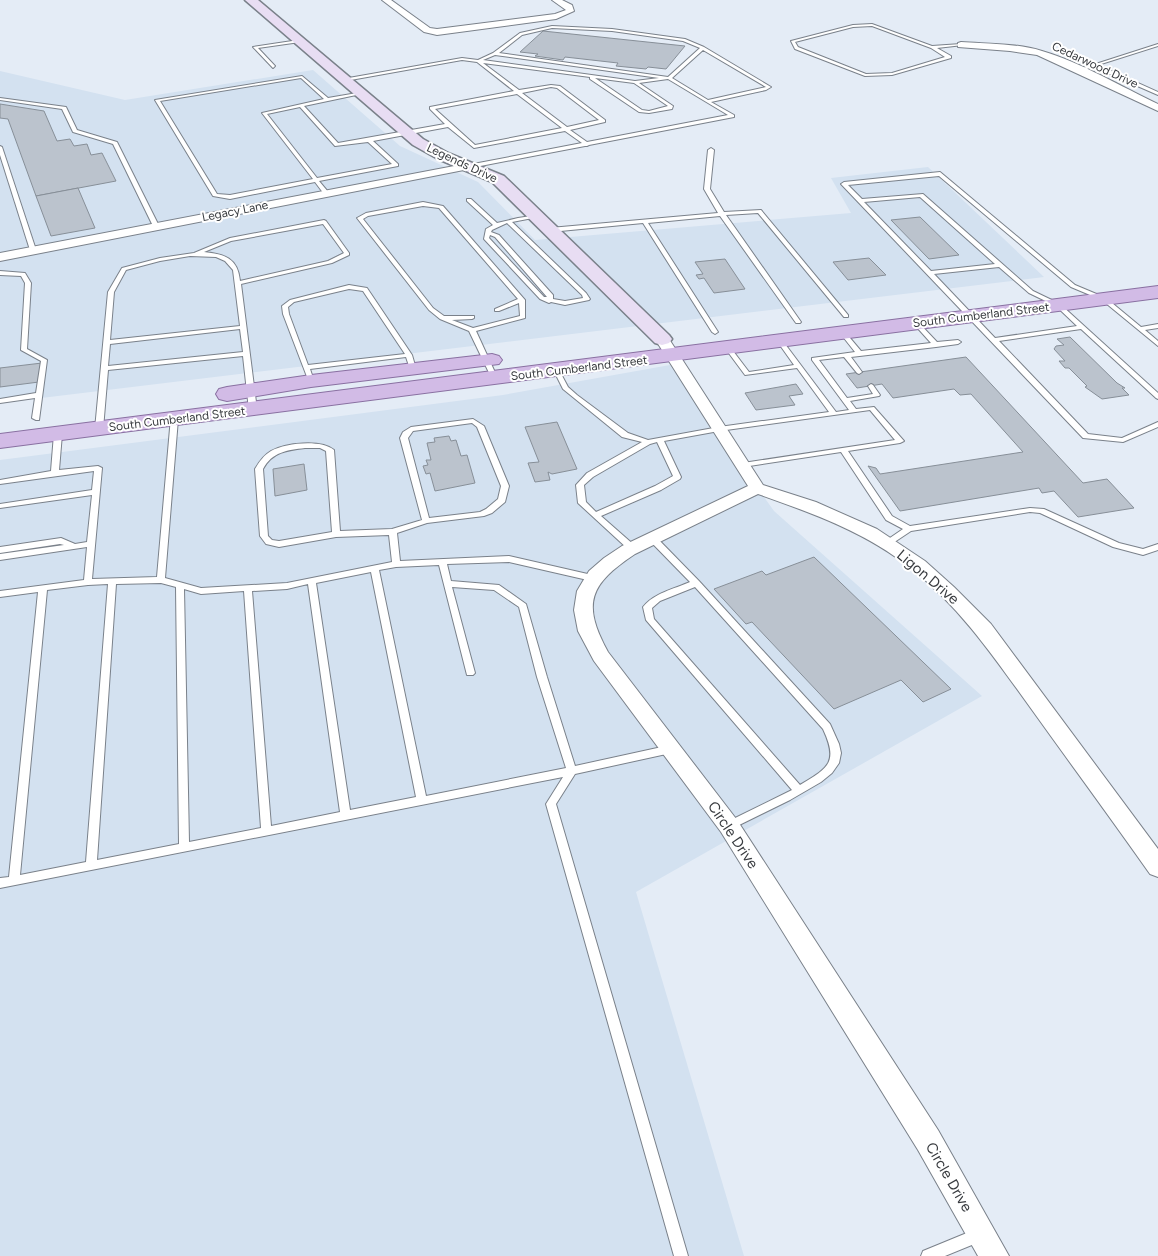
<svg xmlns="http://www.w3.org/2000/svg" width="1158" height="1256" font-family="Figtree,sans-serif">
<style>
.built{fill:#d3e1f0}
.building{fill:#bbc3cd;stroke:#878f98}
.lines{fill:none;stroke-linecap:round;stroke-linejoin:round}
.lane-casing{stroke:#7a818a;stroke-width:2}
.street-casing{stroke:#7a818a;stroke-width:2}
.secondary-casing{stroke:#7a818a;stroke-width:3}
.primary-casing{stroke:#8970a1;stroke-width:2}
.lane{fill:#fff;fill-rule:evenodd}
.street{fill:#fff;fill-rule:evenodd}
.secondary{fill:#e8ddf3;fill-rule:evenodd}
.primary{fill:#d2bbe6;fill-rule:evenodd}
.labels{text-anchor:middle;stroke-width:4;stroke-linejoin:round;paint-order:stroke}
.far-street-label{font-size:12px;fill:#383b3f;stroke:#fff}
.street-label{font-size:15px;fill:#383b3f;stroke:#fff}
</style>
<rect width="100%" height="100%" fill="#e4ecf6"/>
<g class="built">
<path d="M313 70 400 146 478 182 535 240 851 213 831 178 928 167 1044 277 0 403V71L125 100Z"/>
<path d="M670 365 774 511 982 696 636 892 744 1256H0V460L503 395Z"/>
</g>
<g class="building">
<path d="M543 31 685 46 666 69 648 67 646 69 616 66 618 63 565 57 563 60 535 56 538 54 520 52Z"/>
<path d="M0 104 44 111 57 141 70 139 74 146 87 144 91 155 102 153 116 181 36 196 8 119 0 118Z"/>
<path d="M78 188 95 228 51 236 36 196Z"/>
<path d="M920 217 959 255 929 259 891 220Z"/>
<path d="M869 258 886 275 848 280 833 262Z"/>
<path d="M725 259 745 289 714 293 704 278 699 279 696 275 703 274 695 262Z"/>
<path d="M1070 337 1117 383 1125 388H1122L1129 395 1102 399 1085 387 1087 386 1069 368H1065L1059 361H1065L1054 349 1056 346 1064 345 1057 339Z"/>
<path d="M966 357 1083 483 1107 479 1134 508 1078 517 1054 491 1042 493 1039 488 900 511 868 466 876 468 880 474 1023 452 971 394 960 395 954 389 893 398 882 384 857 388 846 374Z"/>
<path d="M42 363 39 382 0 387V368Z"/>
<path d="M796 384 803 394 789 396 795 405 756 410 745 393Z"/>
<path d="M557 422 577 469 552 474 548 472 550 480 535 482 528 463 539 462 525 427Z"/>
<path d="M449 436 451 441 456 440 461 456 467 455 475 483 435 491 430 473 426 474 423 466 428 465 426 460H431L427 443 435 442 434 438Z"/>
<path d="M304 464 307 490 275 496 273 469Z"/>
<path d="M814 557 951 689 923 702 901 680 834 709 752 622 746 624 714 589 762 571 766 575Z"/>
</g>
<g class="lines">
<defs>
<g id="lane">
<path d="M872 24 932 46 961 44 963 45 937 48 951 56V58L892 75 865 76 795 49 791 41 853 25ZM872 26 931 48 945 57 892 73 866 74 798 47 795 42 853 27Z"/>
<path d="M552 26 612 29 685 39 704 47 771 87 766 90 711 102 734 115V117L589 145 587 146H585L470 168 468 167V165L582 143 565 131 474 148 448 127 373 141 398 164V166L319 181 329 193 326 195 324 194 315 182 230 199 213 196 155 100 302 76 328 98 363 92V93L361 94 304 106 338 143 445 124 430 109V107L514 91 477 62 462 60 345 81 343 79 462 58 478 60 493 53 520 33ZM552 28 612 31 683 41 700 48 668 77 499 53 522 35ZM703 50 766 87 708 100 672 78ZM495 55 659 78 635 81 483 60ZM483 63 590 77V79L639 112 649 113 672 109 673 106 639 83 668 79 728 115 587 142 570 130 605 122V120L560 86 551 85 519 90ZM301 78 324 99 262 113 313 179 230 195 217 194 160 101ZM595 78 634 83 668 106 649 111 642 110ZM551 87 557 88 599 120 567 127 522 93ZM517 94 562 128 475 145 435 109ZM300 107 335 146 368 142 392 164 317 178 267 114Z"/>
<path d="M299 40 300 42 258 48 275 66 273 68 253 47Z"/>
<path d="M1158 44V46L1098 65 1158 92V95L1094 67 1079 71 1077 70Z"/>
<path d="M0 98 66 107 77 130 117 142 159 226 158 227 153 226 113 144 73 132 62 109 0 100Z"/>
<path d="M0 146 2 147 36 250 35 251 30 250 0 155Z"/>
<path d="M711 148 714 150 710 189 724 212 761 210 848 315V317H844L758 213 726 215 801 322 800 323H796L720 216 648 223 718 332 715 334 712 332 643 223 550 232 547 230 550 228 718 213 704 189 708 150Z"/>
<path d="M940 172 1075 285 1106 298 1141 327 1158 324V328L1145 330 1158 341V346L1102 300 1071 287 939 176 848 185 862 199 923 194 1033 291 1060 304 1158 393V399L1156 398 1081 329 999 341 1088 434 1122 438 1158 422V427L1123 442 1083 438 841 184 844 182ZM920 197 995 264 931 271 864 202ZM999 267 1029 293 1056 306 1077 326 995 338 934 274Z"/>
<path d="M467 199H471L497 223 518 218 538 215V217L512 222 586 293 590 299 589 300 565 305 551 302 549 303 540 299 484 239 486 229 493 225 467 201ZM507 223 582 295 583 298 565 301 553 299V295L499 235 491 232 492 230ZM490 235 495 237 547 297H544L489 238Z"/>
<path d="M423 202 443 206 525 300V318L476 331 498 379 497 380H493L492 379 469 331 440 319 429 310 357 218 366 213ZM423 206 439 208 518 299 495 309V311H499L519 303 520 316 473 328 452 320 472 319 474 318V316H444L433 308 363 219 368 216Z"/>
<path d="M324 220 326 221 349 253V255L332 263 241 284 257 410 255 411H251L249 410 243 356 108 370 103 429 102 431H96L95 429 108 292 122 268 160 258 194 253 230 238ZM323 224 344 253 328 261 240 281C238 258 224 254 204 252L231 241ZM190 256 216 257 225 261 233 270 240 326 110 340 114 292 126 270 160 261ZM240 329 243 352 108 366 110 344Z"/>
<path d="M0 271 25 273 31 283 27 349 47 360 39 420H36L32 418 35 398 0 403V399L36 393 41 361 21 350 25 283 21 276 0 275Z"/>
<path d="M349 285 367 288 412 355 416 369 415 370H411L410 369 406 357 310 369 314 381 313 382H309L283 314 282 306 290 300ZM349 289 363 291 405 354 308 365 289 314 288 307 294 302Z"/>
<path d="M916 321 918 322 937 342 958 340 961 342 958 344 936 347 851 357 862 372 859 374 857 373 844 357 819 360 847 398 873 394 868 386 871 384 873 385 880 395 879 396 850 401 856 409 874 407 904 441 900 443 848 451 892 516 910 526 1030 508 1044 509 1119 543 1143 549 1158 544V550L1143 555 1113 547 1040 513 1030 512 911 531 887 547 884 546 883 544 884 542 903 529 886 520 841 452 743 467 739 465 743 463 895 440 870 410 719 431 664 441 681 477 680 479 661 490 601 516 634 545 635 547 634 549H628L578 503 576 485 587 473 642 442 622 437 563 389 554 371 555 370H559L568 387 577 395 628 433 648 440 719 427 829 412 797 368 745 375 725 348 728 346 730 347 749 372 794 365 777 341 780 339 782 340 836 412 849 410 812 360V358L855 352 840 333 843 331 845 332 861 351 931 343 913 323ZM657 442 673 476 655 486 596 512 586 502 584 485 593 477 650 444Z"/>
<path d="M171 417H174L178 419 165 578 201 588 287 583 392 562 389 535 336 537 279 547 266 544 260 536 255 469C259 462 264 455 271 451 285 443 321 439 334 450L340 531 392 529 422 520 400 438 403 432 411 427 473 419 484 426 509 486 505 502 492 513 484 516 427 523 397 533 400 561 509 556 592 575 596 578 592 581 509 562 447 564 451 581 499 585 526 604 547 677 575 766 671 745 674 746 676 749 674 752 671 753 575 774 556 804 688 1256H674L546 804 563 777 0 888V878L9 877 38 592 0 597V591L84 580 87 547 0 560V554L64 545 60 544 0 553V547L61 538 75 544 87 542 92 495 0 508V504L92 490 94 471 0 484V480L51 471 54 434 55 432H61L62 434 59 470 98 466 102 468 92 579 157 577ZM472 423 477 427 501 486 498 499 486 509 480 512 429 518 408 438 413 431ZM305 448H320L326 451 332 532 279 541 272 540 268 536 263 469C272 452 287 450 305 448ZM439 565 467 675H473L475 673 452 587 494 590 519 607 537 677 566 768 426 796 379 570 396 567ZM371 572 416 797 350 810 316 583ZM161 583 176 587 179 844 97 860 116 584ZM108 584 86 862 20 875 47 590 88 585ZM308 584 340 812 271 826 252 591 287 589ZM184 589 201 594 244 591 261 828 189 842Z"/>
<path d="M652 535 655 536 699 581 830 724 839 744 841 753 839 763 832 773 821 782 790 800 729 830 725 829 724 826 725 823 792 790 646 620 643 607C654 593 674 589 690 582L649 540 648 538 649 536ZM695 587 823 729C839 763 828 768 800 785L654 619 652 608 660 601Z"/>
<path d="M979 1228 984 1230 986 1235 984 1240 945 1256H921L923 1251Z"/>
</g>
<g id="street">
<path d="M382 0H391L430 28 437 29 555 14 566 10 552 0H562L572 5 574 11 556 19 437 35 424 32Z"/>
<path d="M961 42C988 44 1016 43 1042 51 1080 62 1122 87 1158 104V111L1037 55 1010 51 958 47V43Z"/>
<path d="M470 163 476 166 474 168 0 261V253Z"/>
<path d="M662 335 669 339 763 485 816 502 877 529 925 561 954 587 991 624 1158 849V877L1150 874C1112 820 1073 767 1035 714 998 663 963 610 913 570 868 533 812 513 758 494L635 554C590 584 581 603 608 652L737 820 938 1130 1009 1256H978L918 1150 721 832 594 661 578 631 574 610 577 591 589 571 604 558 622 546 748 486 655 339Z"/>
</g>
<path id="secondary" d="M245 0H258L423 139 448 153 504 176 669 335 672 339 669 343 662 345 655 343 492 182 438 159 413 145Z"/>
<g id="primary">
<path d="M1158 286V298L0 448V434Z"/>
<path d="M492 354 499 356 502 360 499 364 311 387 227 401 219 399 216 394 219 389 227 387 311 375Z"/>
</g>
</defs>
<use href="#lane" class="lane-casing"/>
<use href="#street" class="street-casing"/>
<use href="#secondary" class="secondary-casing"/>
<use href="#primary" class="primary-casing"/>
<use href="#lane" class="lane"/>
<use href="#street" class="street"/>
<use href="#secondary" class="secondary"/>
<use href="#primary" class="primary"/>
</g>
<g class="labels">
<g class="far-street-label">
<text transform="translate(1095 65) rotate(25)" y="4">Cedarwood Drive</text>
<text transform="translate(462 163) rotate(25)" y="4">Legends Drive</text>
<text transform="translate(235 211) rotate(-11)" y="4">Legacy Lane</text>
<text transform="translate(981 315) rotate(-7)" y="4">South Cumberland Street</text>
<text transform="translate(579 368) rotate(-7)" y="4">South Cumberland Street</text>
<text transform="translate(177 419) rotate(-7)" y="4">South Cumberland Street</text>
</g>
<g class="street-label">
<text transform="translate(928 577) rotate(40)" y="5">Ligon Drive</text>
<text transform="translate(733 835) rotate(56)" y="5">Circle Drive</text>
<text transform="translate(949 1177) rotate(60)" y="5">Circle Drive</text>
</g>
</g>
</svg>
